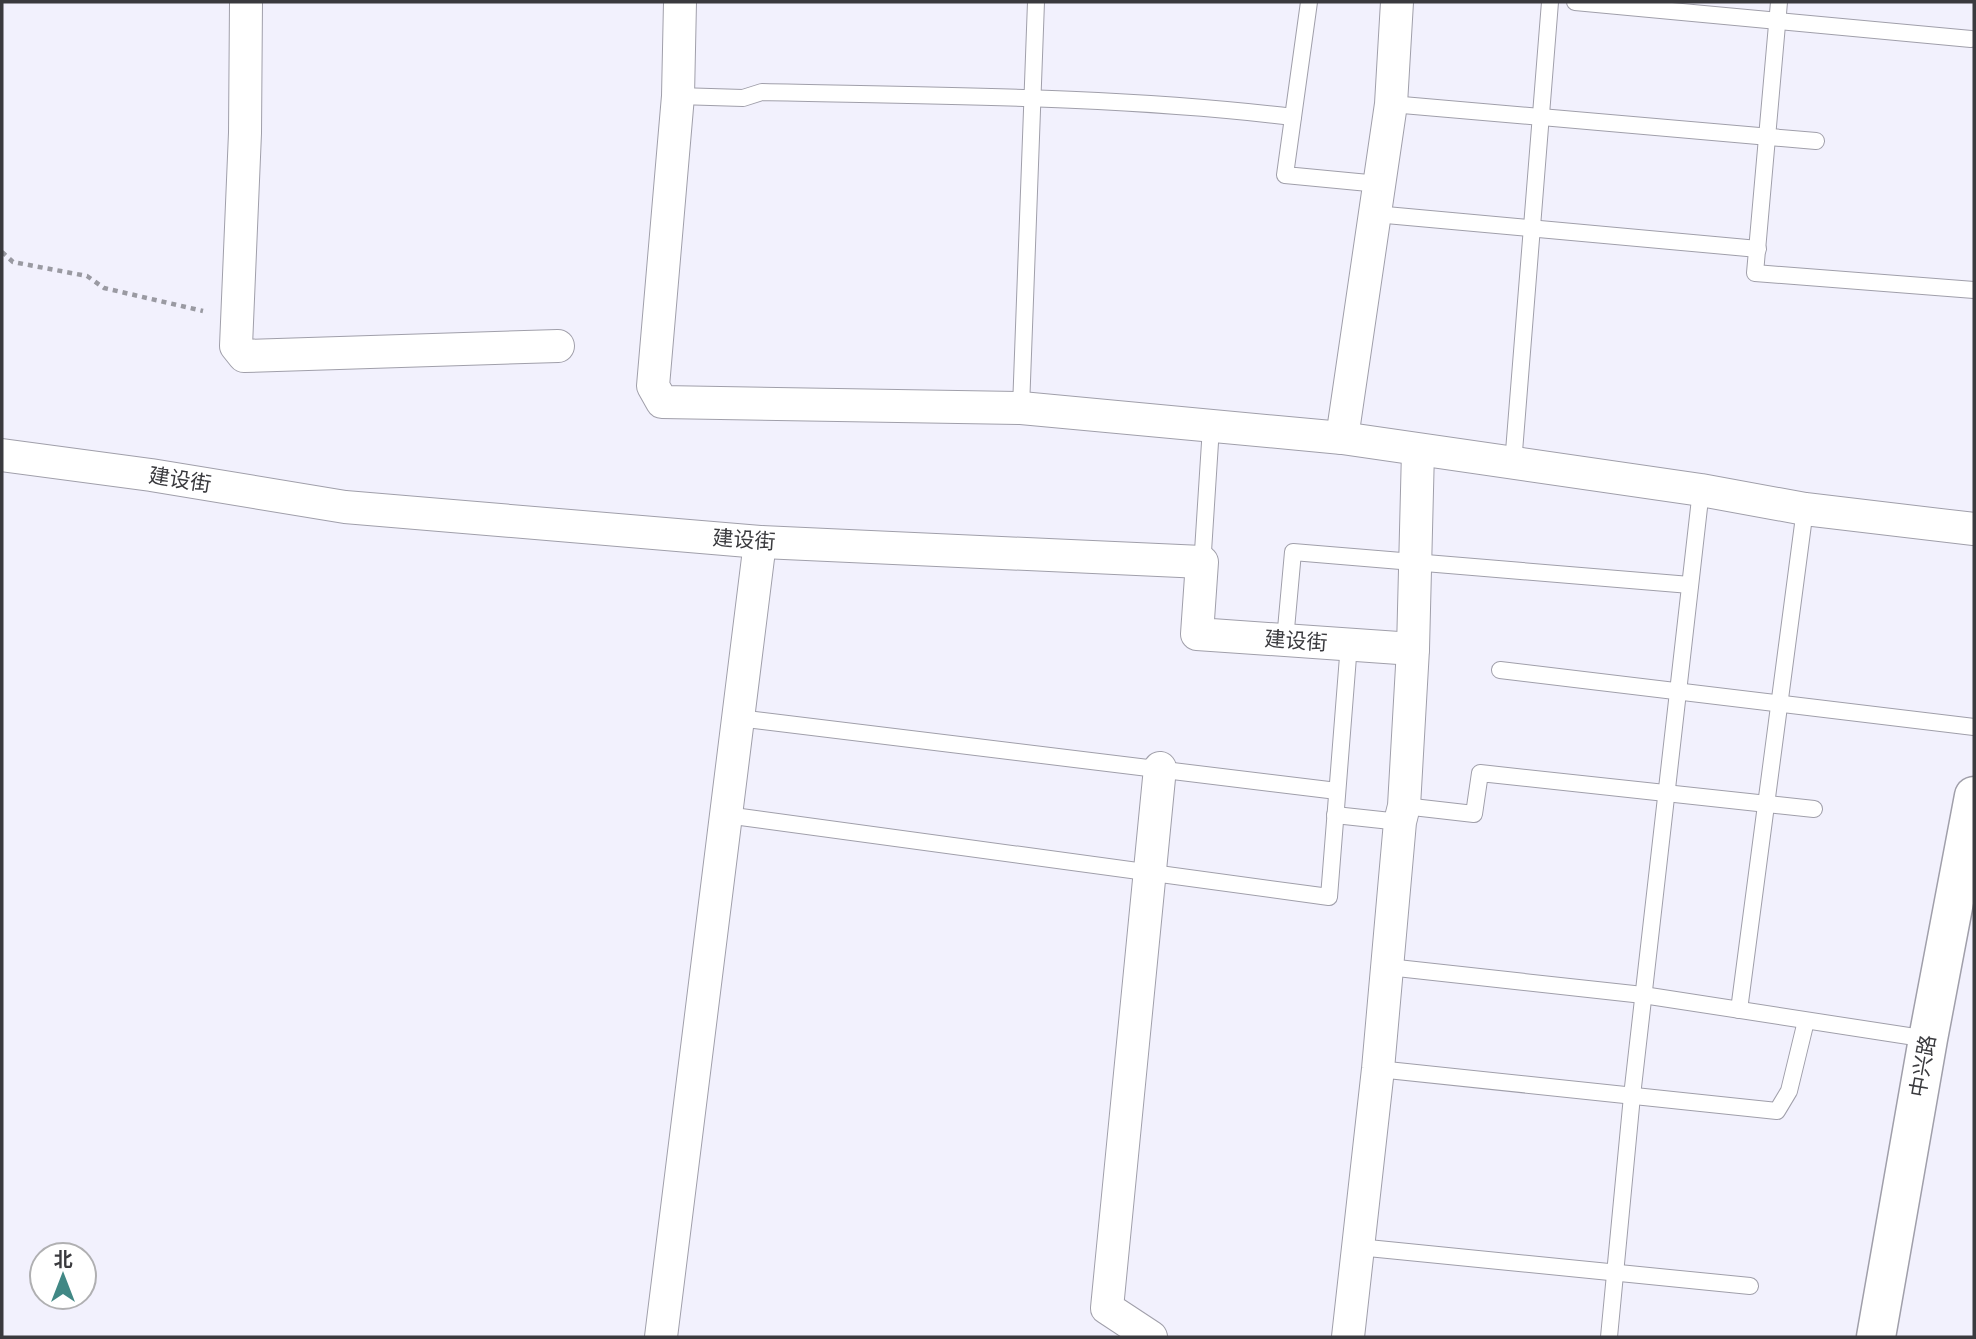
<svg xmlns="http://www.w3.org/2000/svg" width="1976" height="1339" font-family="Mulish,'Noto Sans SC',sans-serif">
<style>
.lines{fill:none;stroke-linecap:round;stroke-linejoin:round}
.lane-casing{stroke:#a09faa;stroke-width:18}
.street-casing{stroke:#a09faa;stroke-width:34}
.secondary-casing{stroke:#a09faa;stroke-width:41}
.path{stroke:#9a9aa2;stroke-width:4.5;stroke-dasharray:5 5;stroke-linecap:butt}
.lane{stroke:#fff;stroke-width:16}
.street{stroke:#fff;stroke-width:32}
.secondary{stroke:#fff;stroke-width:38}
.labels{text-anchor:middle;stroke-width:6;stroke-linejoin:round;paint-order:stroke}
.street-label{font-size:21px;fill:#3a3a3e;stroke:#fff}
</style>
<rect width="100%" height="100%" fill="#f2f1fd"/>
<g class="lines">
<defs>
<g id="lane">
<path d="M1309 2 1285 175 1379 184"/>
<path d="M1575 2 1971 39"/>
<path d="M1779 2 1755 273 1974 290"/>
<path d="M678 96 743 98 762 92C939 96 1117 96 1293 117"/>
<path d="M1391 104 1816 141"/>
<path d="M1375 214 1758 249"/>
<path d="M1021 408 1036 2"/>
<path d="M1513 464 1550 2"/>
<path d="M1202 567 1211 427"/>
<path d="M1285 640 1293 552 1690 585"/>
<path d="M1500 670 1974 727"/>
<path d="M738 718 1337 791"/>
<path d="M1404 806 1474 814 1480 773 1814 809"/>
<path d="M726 815 1329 897 1349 644"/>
<path d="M1335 815 1400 822"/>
<path d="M1388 967 1643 995 1928 1039"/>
<path d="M1739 1010 1805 509"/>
<path d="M1378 1069 1777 1111 1789 1091 1806 1021"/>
<path d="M1358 1247 1750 1286"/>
<path d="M1609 1337 1632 1096 1701 490"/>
</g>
<g id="street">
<path d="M246 2 245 133 236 346 244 356 558 346"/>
<path d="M680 2 678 96 653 386 662 402 1021 408 1342 438 1701 490 1805 509 1974 529"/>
<path d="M1342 438 1391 104 1397 2"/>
<path d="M2 455 151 475 345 507 760 542 1202 562 1197 634 1413 649"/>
<path d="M661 1337 760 542"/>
<path d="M1151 1337 1107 1308 1160 768"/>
<path d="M1348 1337 1378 1069 1400 822 1404 806 1413 649 1418 451"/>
</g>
<path id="secondary" d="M1876 1337 1928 1039 1974 796"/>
</defs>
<use href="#lane" class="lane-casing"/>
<use href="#street" class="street-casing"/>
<use href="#secondary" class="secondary-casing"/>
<path class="path" d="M2 252 13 262 87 276 104 288 203 311"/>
<use href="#lane" class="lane"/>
<use href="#street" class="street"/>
<use href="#secondary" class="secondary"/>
</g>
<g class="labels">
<g class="street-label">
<text transform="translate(180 480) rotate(9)" y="7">建设街</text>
<text transform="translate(744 540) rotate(4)" y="7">建设街</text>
<text transform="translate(1296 641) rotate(4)" y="7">建设街</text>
<text transform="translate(1923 1066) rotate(-80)" y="7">中兴路</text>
</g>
</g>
<rect width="1976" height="1339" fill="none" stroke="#3a3a3e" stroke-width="7"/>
<g transform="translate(63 1276)"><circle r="33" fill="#ffffff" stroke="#b0b0b2" stroke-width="2"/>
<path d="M0-5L12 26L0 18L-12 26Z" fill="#418885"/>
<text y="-10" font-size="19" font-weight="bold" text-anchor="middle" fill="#3a3a3e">北</text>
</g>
</svg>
